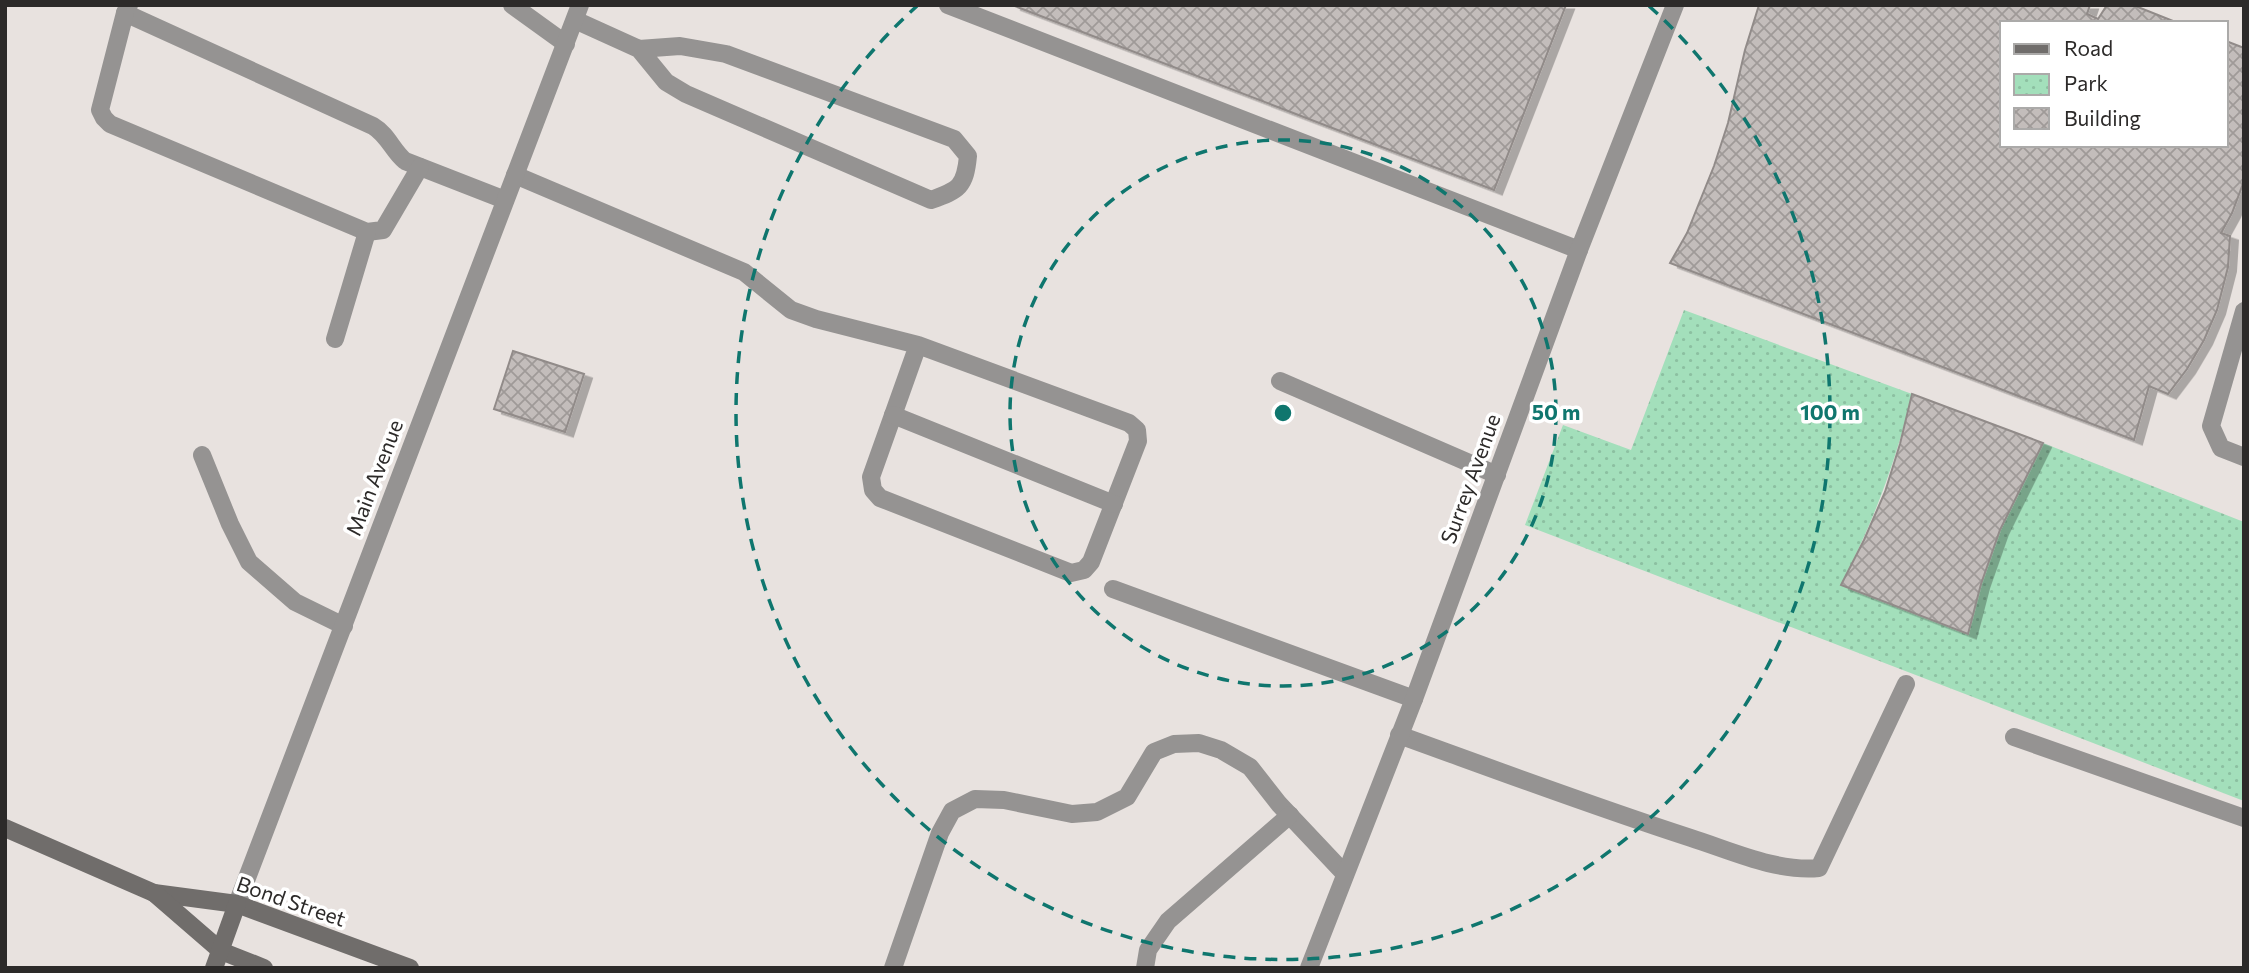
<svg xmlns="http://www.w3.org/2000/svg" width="2249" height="973" font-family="Commissioner,sans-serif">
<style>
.park{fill:url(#park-dots)}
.building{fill:url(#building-cross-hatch);stroke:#918b89;stroke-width:2;filter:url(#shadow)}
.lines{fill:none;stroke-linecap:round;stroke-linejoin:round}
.lane{stroke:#959392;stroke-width:18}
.street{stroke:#959392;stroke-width:18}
.secondary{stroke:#706d6b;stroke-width:18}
.ring{fill:none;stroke:#0f766e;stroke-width:3.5;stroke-dasharray:12 9}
.labels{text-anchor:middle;stroke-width:7;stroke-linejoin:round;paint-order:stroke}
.street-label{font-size:21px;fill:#2c2a29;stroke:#fff}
.centre{fill:#0f766e;stroke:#fff;stroke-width:3.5}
.ring-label{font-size:21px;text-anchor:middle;font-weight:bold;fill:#0f766e;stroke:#fff;stroke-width:7;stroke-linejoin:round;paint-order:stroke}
</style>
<defs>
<pattern id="park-dots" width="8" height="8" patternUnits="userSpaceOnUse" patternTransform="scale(1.75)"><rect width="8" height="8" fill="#a3dfbb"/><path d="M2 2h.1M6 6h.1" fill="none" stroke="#8cc0a1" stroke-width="1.8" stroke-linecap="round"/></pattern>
<pattern id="building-cross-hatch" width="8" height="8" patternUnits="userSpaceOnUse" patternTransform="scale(1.75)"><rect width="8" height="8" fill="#c3bdbb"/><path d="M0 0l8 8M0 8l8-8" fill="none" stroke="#9f9a98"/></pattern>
<filter id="shadow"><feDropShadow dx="8" dy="4.5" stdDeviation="0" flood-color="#0004"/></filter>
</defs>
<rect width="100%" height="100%" fill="#e8e2df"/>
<path class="park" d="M1684 310 1912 394C1896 463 1873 522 1841 585L1968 634 1981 584 2000 530 2043 443 2244 522V801L1525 525 1563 425 1631 450Z"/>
<g class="building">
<path d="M1012 5H1566L1494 190Z"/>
<path d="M1759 5H2090L2087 14 2098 19 2107 5H2133L2178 23H2002V145H2226V41L2244 48V181L2232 213 2221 233 2230 236 2228 267 2217 310 2204 340 2187 369 2168 394 2149 386 2134 440 1670 263 1687 233 1714 166 1728 123 1745 50Z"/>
<path d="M513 351 584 374 565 432 494 409Z"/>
<path d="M1912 394 2043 443 2000 530 1981 584 1968 634 1841 585 1864 540 1885 492 1900 444Z"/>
</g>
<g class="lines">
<g class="lane">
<path d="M129 5 125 13 373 126C388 135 392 150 405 161L505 200"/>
<path d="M512 5 566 44"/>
<path d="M948 5 1579 250"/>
<path d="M125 13 100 110 104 118 110 124 367 232 383 230 420 167"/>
<path d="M575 20 639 49 666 82 686 94 931 200C959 190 965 187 968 156L954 139 726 54 680 46 639 49"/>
<path d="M515 175 744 272 791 310 816 319 918 345 1129 423 1137 430 1138 441 1091 562 1084 570 1071 573 880 498 873 490 871 477 918 345"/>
<path d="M2244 311 2211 426 2221 448 2244 457"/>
<path d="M335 339 367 232"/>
<path d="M1280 381 1497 475"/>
<path d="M893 415 1114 504"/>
<path d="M202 455 230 524 249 562 295 602 344 626"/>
<path d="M1113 589 1414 699"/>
<path d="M1399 735C1496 770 1592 806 1691 838 1732 851 1776 872 1819 868L1906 684"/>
<path d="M2014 737 2244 818"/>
<path d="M893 968 940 833 952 811 975 799 1004 800 1072 814 1097 812 1127 797 1154 752 1174 744 1199 743 1221 750 1250 767 1279 804 1345 874"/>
<path d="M1145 968 1148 950 1168 921 1290 815"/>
</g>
<g class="street">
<path d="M237 904 580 5"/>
<path d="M1309 968 1414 699 1579 250 1675 5"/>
</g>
<g class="secondary">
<path d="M5 828 154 893 237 904 410 968"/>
<path d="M154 893 221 951 264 968"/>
<path d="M214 968 237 904"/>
</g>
</g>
<g class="ring">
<circle cx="1283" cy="413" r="273"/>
<path d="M1649 6A547 547 0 1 1 917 6"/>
</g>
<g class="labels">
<g class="street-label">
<text transform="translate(375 478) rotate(-69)" y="7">Main Avenue</text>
<text transform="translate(1471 479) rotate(-70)" y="7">Surrey Avenue</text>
<text transform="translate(291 902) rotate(19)" y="7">Bond Street</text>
</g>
</g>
<circle cx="1283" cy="413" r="10" class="centre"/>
<g class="ring-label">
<text x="1556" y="420">50 m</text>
<text x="1830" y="420">100 m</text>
</g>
<rect width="2249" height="973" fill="none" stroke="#2c2a29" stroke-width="14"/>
<rect x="2000" y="21" width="228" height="126" fill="#ffffff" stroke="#abaaa9" stroke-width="2"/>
<rect x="2014" y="44" width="35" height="10" fill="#706d6b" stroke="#abaaa9" stroke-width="2"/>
<text x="2064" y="56" font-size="21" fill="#2c2a29">Road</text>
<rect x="2014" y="74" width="35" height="21" fill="url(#park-dots)" stroke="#abaaa9" stroke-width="2"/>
<text x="2064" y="91" font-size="21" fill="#2c2a29">Park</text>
<rect x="2014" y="108" width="35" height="21" fill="url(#building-cross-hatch)" stroke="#abaaa9" stroke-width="2"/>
<text x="2064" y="126" font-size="21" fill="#2c2a29">Building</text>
</svg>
